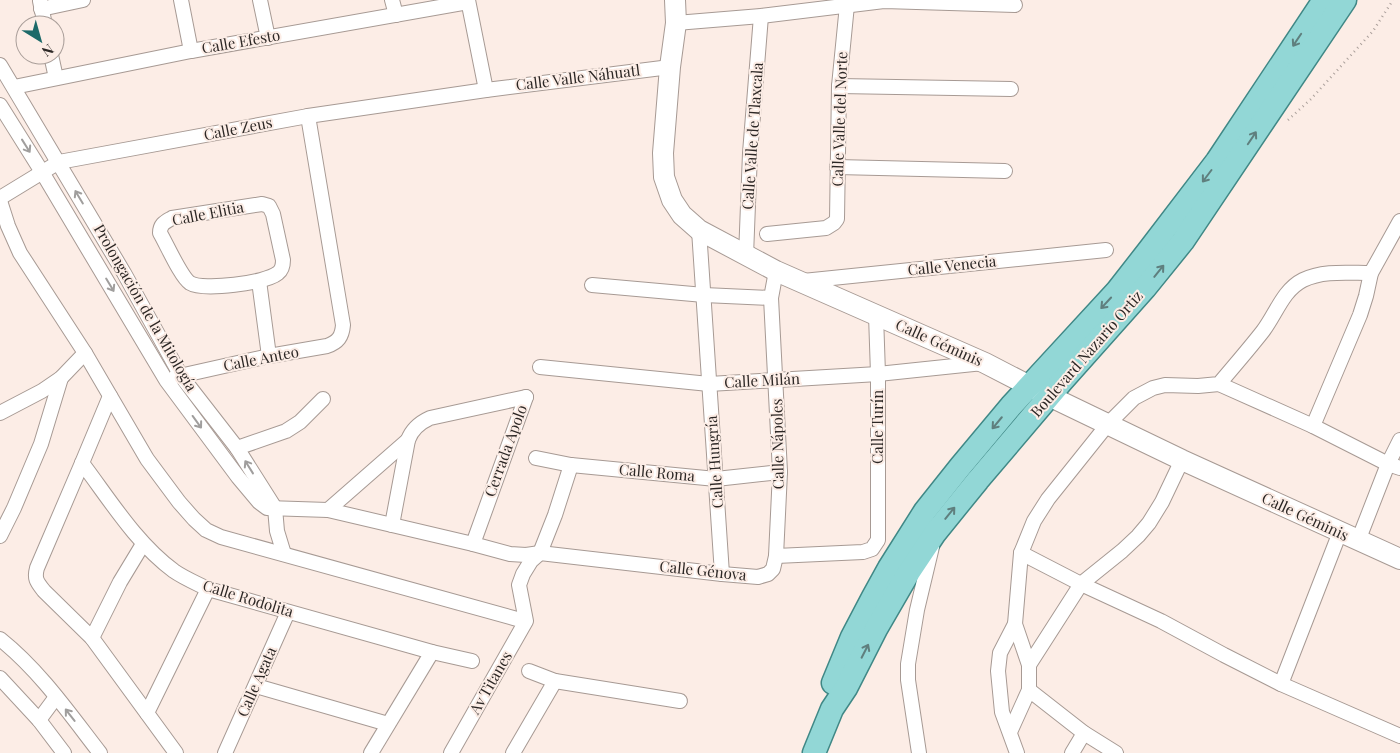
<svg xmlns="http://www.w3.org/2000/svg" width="1400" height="753" font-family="'Playfair Display',serif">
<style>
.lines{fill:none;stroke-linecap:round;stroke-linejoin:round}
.street-casing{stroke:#a79a94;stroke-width:16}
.secondary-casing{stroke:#a79a94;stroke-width:22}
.primary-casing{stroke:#408886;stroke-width:25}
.path{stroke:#aba09b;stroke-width:2.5;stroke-dasharray:1 4;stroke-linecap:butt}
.street{stroke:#fff;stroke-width:14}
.secondary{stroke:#fff;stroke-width:20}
.primary{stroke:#92d7d6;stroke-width:22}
.oneway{stroke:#5f7f7e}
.oneway2{stroke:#a09e9d}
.labels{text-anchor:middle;stroke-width:4;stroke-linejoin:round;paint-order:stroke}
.street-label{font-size:15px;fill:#2c2725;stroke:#fcede6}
</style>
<rect width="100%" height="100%" fill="#fcede6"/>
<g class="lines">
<defs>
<g id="street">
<path d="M181 0 191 51"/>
<path d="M260 0 268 38"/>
<path d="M392 0 396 15"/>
<path d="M468 0 486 90"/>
<path d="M40 1 45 25"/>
<path d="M41 9 83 0"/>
<path d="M676 23 761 16 884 1 1015 5"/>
<path d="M51 55 56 78"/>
<path d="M0 65 124 273 181 376 237 448 275 508 277 531 284 554"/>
<path d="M839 86 1011 89"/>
<path d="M14 87 191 51 468 2"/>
<path d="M0 105 42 172 166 380 238 477 259 502 267 508 328 510 473 544 510 554 526 555 540 553 722 574 758 577 768 574 773 569 776 556 780 472 771 298 776 271"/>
<path d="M837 167 1005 171"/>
<path d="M0 198 59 162 308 116 486 90 670 67"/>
<path d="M0 201 8 226 20 253 85 353 147 459 179 502 194 519 206 530 221 537 517 619"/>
<path d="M262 204 269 206 273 214 283 260C283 265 282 270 278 273 266 283 203 291 190 283 181 277 167 245 160 233 160 224 165 222 172 218Z"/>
<path d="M699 230 722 574"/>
<path d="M767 234 826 228 834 223 837 219 839 86 847 5"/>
<path d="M746 256 750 153 761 16"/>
<path d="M259 281 269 356"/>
<path d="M803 281 1106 250"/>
<path d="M592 285 704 295 771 298"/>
<path d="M540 367 709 384 878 374 983 363"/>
<path d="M175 377 269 356 327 346C338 342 342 337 343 325L308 116"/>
<path d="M1219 384 1313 426 1388 464 1400 468"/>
<path d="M110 396 82 463 37 568C34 579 37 582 44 591L92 638 176 753"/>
<path d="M0 413 42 391 61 378 85 353"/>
<path d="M1313 426 1360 315 1366 296 1371 273 1400 221"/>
<path d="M237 448 286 431 300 422 323 399"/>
<path d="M536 458 571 465 716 479 780 472"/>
<path d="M82 463C110 500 136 543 174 571 184 578 196 583 208 589L432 652 472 661"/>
<path d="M328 510 408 440"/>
<path d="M392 525 408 440C412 429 419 423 430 418L526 397"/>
<path d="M0 536 14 508 41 444 61 378"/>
<path d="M1358 541 1388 464 1400 440"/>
<path d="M473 544 526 397"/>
<path d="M1021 553 1081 584 1161 621 1224 655 1281 684 1400 736"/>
<path d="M776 556 863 552 872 549 878 540V374L876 315"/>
<path d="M1015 624 1000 653 998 671 1002 712 1017 753"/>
<path d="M92 638 120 582 143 544"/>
<path d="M0 639C40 671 69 713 100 753"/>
<path d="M1029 665 1081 584 1122 551 1138 536 1149 523 1162 502 1182 460"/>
<path d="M529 671 555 681 680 701"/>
<path d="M0 678 39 720 64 753"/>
<path d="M1281 684 1340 532"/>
<path d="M256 686 388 724"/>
<path d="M1029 690V665L1015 624 1021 553 1034 521 1048 499 1108 424 1134 398 1153 388 1165 385 1198 386 1219 384C1234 366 1249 349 1263 331 1276 314 1283 290 1303 280 1323 270 1348 273 1371 273"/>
<path d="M147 713 208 589"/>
<path d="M39 720 56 697"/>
<path d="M1010 732 1029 690 1084 733 1116 753"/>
<path d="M225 753 288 612"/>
<path d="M371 753 432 652"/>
<path d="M451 753 526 621 519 585 523 574 531 561 540 553 555 515 571 465"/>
<path d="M513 753 555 681"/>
<path d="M919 753 908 680V664L917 610 932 547"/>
<path d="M1072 753 1084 733"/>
</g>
<path id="secondary" d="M675 0 676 23 670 67 663 153 664 177 672 200 682 215 699 230 776 271 985 363 1049 396 1182 460 1400 559"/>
<g id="primary">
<path d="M833 683 852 637 873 597 889 568 925 511 960 467 1011 406 1117 291 1149 250 1217 161 1324 0"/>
<path d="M814 753 832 709 846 688 876 629 909 572 935 533 978 480 1063 380 1145 288 1183 241 1345 0"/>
</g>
</defs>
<use href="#street" class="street-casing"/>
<use href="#secondary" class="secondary-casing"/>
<use href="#primary" class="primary-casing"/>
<path class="path" d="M1288 120 1311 99 1373 31 1393 0"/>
<use href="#street" class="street"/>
<use href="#secondary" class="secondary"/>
<use href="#primary" class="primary"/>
</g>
<defs><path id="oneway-shaft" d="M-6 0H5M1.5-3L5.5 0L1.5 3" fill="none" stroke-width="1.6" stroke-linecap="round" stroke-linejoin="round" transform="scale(1.25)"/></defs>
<g class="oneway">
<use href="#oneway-shaft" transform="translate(1297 40) rotate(124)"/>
<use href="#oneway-shaft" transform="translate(1252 138) rotate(-56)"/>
<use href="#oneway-shaft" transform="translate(1207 176) rotate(127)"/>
<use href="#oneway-shaft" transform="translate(1159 271) rotate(-51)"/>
<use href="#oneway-shaft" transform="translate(1106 303) rotate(133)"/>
<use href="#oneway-shaft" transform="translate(997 423) rotate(130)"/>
<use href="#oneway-shaft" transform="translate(950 513) rotate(-51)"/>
<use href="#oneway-shaft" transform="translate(865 651) rotate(-63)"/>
</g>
<g class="oneway2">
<use href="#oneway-shaft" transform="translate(26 146) rotate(58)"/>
<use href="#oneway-shaft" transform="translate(79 197) rotate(-121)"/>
<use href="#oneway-shaft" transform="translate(110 285) rotate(59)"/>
<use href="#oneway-shaft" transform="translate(197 422) rotate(54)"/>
<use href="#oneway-shaft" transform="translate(249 467) rotate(-122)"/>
<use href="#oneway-shaft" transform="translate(70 715) rotate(-128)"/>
</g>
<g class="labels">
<g class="street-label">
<text transform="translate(241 42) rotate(-10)" y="5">Calle Efesto</text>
<text transform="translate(578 78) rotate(-7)" y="5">Calle Valle Náhuatl</text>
<text transform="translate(840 119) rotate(-88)" y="5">Calle Valle del Norte</text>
<text transform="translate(238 129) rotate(-11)" y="5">Calle Zeus</text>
<text transform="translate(753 136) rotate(-86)" y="5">Calle Valle de Tlaxcala</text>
<text transform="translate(208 214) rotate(-11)" y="5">Calle Elitia</text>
<text transform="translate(952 266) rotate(-6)" y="5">Calle Venecia</text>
<text transform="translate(145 308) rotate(60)" y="5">Prolongación de la Mitología</text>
<text transform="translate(939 343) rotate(24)" y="5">Calle Géminis</text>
<text transform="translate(1087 354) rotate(-49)" y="5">Boulevard Nazario Ortiz</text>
<text transform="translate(261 359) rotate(-11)" y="5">Calle Anteo</text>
<text transform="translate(762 381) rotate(-3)" y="5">Calle Milán</text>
<text transform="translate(878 427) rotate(-90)" y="5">Calle Turín</text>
<text transform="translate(778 444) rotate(-91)" y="5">Calle Nápoles</text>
<text transform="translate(506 451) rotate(-70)" y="5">Cerrada Apolo</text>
<text transform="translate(715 462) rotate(-94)" y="5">Calle Hungría</text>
<text transform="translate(657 473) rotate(5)" y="5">Calle Roma</text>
<text transform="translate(1305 517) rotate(25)" y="5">Calle Géminis</text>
<text transform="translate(703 571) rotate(6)" y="5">Calle Génova</text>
<text transform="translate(248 599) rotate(17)" y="5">Calle Rodolita</text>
<text transform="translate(257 682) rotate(-66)" y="5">Calle Agata</text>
<text transform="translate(491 683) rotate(-60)" y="5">Av Titanes</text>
</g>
</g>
<g transform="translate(40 40) rotate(143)"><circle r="24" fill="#fcede6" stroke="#a99e99"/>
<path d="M0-4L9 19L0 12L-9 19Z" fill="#1d6a69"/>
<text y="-8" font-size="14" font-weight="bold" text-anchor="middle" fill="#2c2725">N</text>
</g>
</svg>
